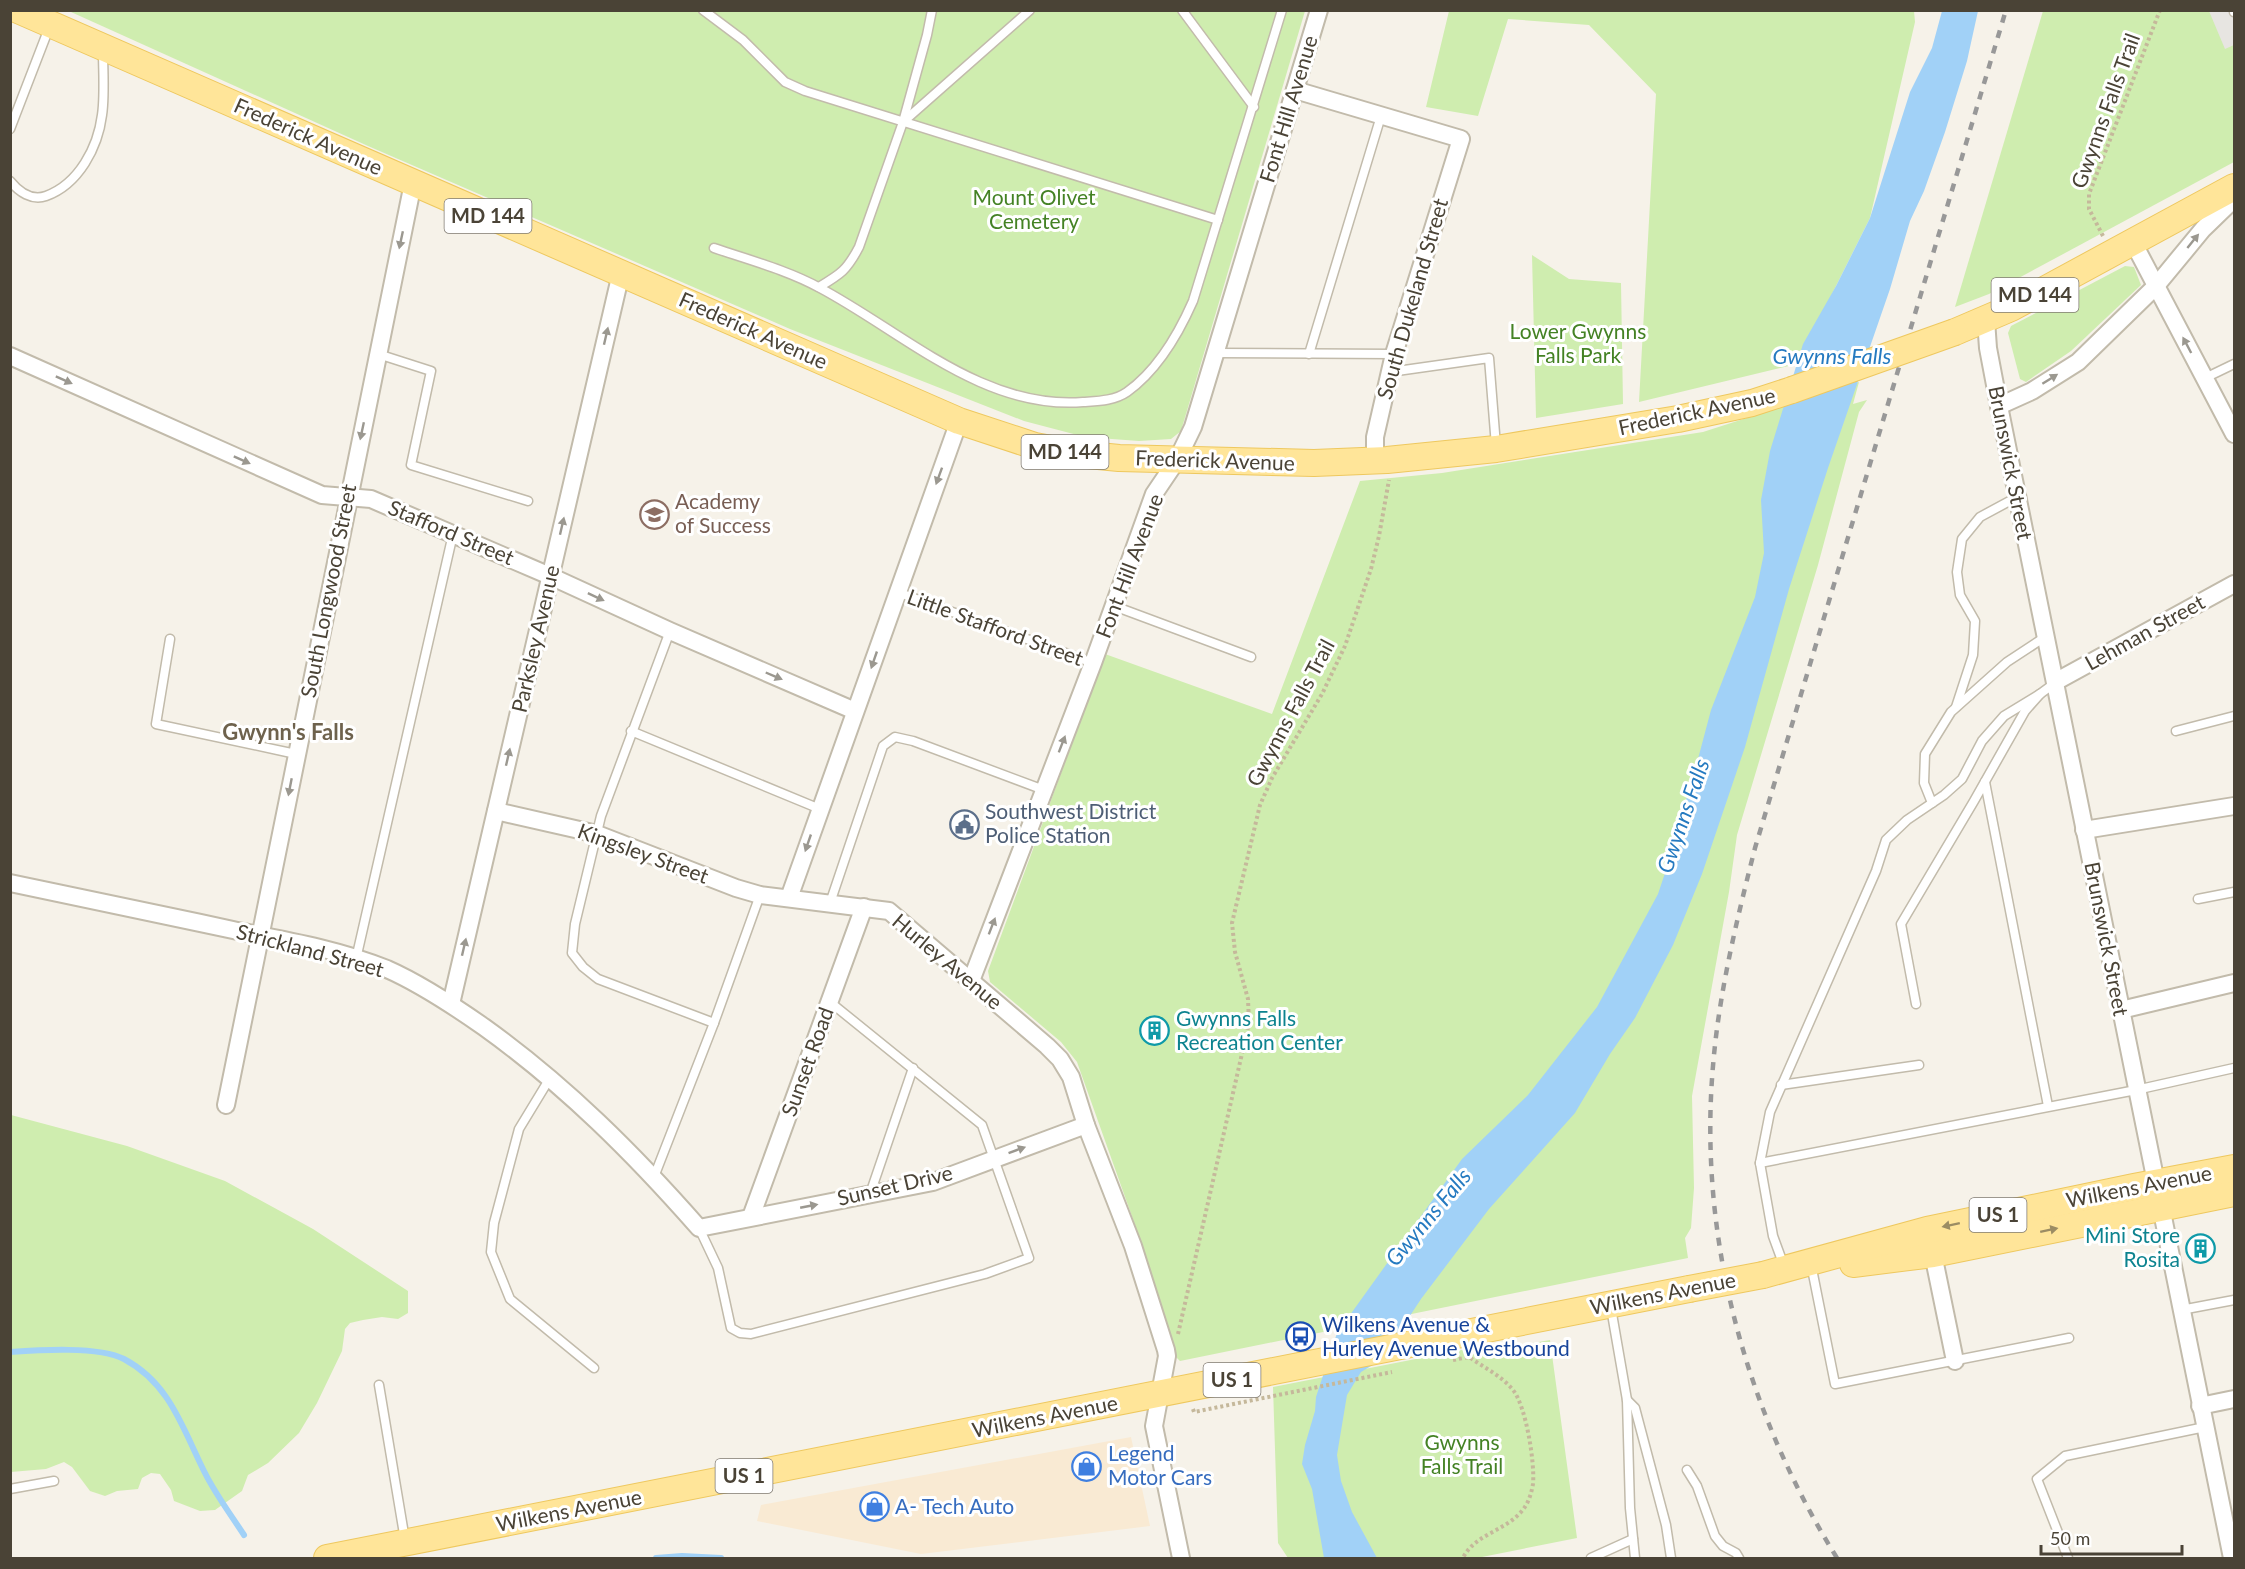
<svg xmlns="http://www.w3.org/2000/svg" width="2245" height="1569" font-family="Lato,sans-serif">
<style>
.commercial{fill:#f9ead3}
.green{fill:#cfedaf}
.parking{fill:#e7e5e1}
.water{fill:#a1d1f7}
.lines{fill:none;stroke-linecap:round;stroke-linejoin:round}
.stream{stroke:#a1d1f7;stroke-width:6}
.service-casing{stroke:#c2bbab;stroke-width:11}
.minor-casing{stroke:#c2bbab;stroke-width:20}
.primary-casing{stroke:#eec85f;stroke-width:28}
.path{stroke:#c5b89b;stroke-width:4;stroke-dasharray:3 3;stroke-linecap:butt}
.service{stroke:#fff;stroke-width:8}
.minor{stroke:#fff;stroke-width:16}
.primary{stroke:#ffe599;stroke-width:26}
.rail{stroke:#989898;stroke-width:4.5;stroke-dasharray:8 8;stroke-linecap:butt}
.primary-bridge-casing{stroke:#eec85f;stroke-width:28;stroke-linecap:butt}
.primary-bridge{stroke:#ffe599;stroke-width:26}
.oneway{fill:#9b9890}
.oneway2{fill:#9b8c63}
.labels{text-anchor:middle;stroke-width:6;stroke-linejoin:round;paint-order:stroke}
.shield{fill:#fff;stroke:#807b72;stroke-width:1.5}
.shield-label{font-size:20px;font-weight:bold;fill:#4a4336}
.street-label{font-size:21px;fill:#4a4336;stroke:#fff}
.park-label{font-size:21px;fill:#448224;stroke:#fff}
.education-label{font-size:21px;fill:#785e54;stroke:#fff;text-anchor:start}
.service-label{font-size:21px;fill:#4e5e75;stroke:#fff;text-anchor:start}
.culture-label{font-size:21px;fill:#0d838f;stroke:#fff;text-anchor:start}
.transit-label{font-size:21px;fill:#164399;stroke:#fff;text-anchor:start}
.shop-label{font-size:21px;fill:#366cbe;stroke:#fff;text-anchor:start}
.water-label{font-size:22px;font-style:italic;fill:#257ac0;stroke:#fff}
.neighbourhood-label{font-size:22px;font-weight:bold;fill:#6e624d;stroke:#fff}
</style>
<rect width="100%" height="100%" fill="#f6f2e9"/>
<path class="commercial" d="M1131 1437 1150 1526 921 1554 757 1521 761 1505Z"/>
<g class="green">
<path d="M72 10 1305 11 1181 431 1171 439 1139 441 1085 437 1024 421 790 329 368 146 71 12Z"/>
<path d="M1449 11H1914L1915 22 1870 218 1797 364 1639 402 1656 94 1589 25 1508 19 1478 116 1426 107Z"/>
<path d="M2043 11H2234V162L1989 294 1955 307Z"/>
<path d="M1532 255 1569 279 1621 283 1623 404 1536 418Z"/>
<path d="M2125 266 2134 267 2141 285 2071 351 2026 382 2020 379 2008 333 2011 326Z"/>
<path d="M1859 382 1853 404 1867 400 1859 412 1818 565 1737 835 1729 892 1692 1096 1694 1188 1691 1228 1685 1238 1688 1258 1180 1361 1174 1355 1145 1253 1077 1062 1061 1042 990 982 988 971 1105 654 1272 714 1360 481 1442 473 1703 432Z"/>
<path d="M11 1115 127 1146 225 1181 313 1229 408 1291V1313L398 1319 382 1317 363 1320 350 1323 345 1329 342 1351 317 1403 299 1433 268 1463 248 1475 242 1491 215 1510 200 1511 174 1501 171 1490 160 1474 151 1473 142 1478 138 1489 117 1491 105 1496 90 1491 72 1467 64 1462 46 1469 11 1472Z"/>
<path d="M1550 1340 1577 1538 1477 1558H1288L1278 1543 1273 1387 1482 1346H1515Z"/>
</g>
<path class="parking" d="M2209 11H2234V45L2225 49Z"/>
<path class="water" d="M1942 11H1978L1967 61 1945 132 1924 191 1910 221 1890 289 1828 468 1789 589 1745 747 1702 874 1673 945 1635 1018 1610 1054 1575 1113 1489 1209 1421 1299 1381 1360 1361 1372 1347 1395 1337 1455 1341 1481 1352 1512 1377 1558H1324L1312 1489 1302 1464 1305 1445 1315 1411 1316 1397 1337 1333 1462 1159 1528 1095 1597 1007 1658 894 1668 864 1676 827 1690 789 1711 710 1755 597 1764 553 1761 500 1770 451 1803 344 1836 286 1870 218 1910 92 1932 48Z"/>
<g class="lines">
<g class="stream">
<path d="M10 1352C39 1350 99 1346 124 1359 171 1384 183 1430 205 1473 216 1495 231 1515 244 1535"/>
<path d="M656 1558 682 1556 721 1558"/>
</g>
<defs>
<g id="service">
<path d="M703 10 743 40 785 82 805 91 1218 220"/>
<path d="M1182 10 1254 107"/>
<path d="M2234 10V12"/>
<path d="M903 122 1030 10"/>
<path d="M10 129 49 28"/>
<path d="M10 181C19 192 32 201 46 196 79 184 98 147 102 115 105 95 103 71 103 50"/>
<path d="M714 248C749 260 787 270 820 288 903 332 983 410 1083 402 1097 401 1114 401 1127 392 1158 370 1178 335 1193 301L1282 10"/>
<path d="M819 287C841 274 847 270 859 247L903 122 927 35 932 10"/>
<path d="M1215 353 1394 354"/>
<path d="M378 354 431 371 411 465 528 501"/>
<path d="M1309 354 1381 116"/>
<path d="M1390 372 1489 358 1496 446"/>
<path d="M2205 378 2234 364"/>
<path d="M897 592 1093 663"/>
<path d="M1114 606 1251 657"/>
<path d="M670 631 601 816 575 924 572 953 583 967 598 979 714 1023"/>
<path d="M170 639 156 724 296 754"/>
<path d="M1956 707 1973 655 1975 621 1960 595 1957 572 1962 539 1980 517 2017 497"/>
<path d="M631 731 820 809"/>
<path d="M2176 731 2234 716"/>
<path d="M1985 782 2048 1106"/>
<path d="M1932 803 1924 783 1925 754 1951 712 2007 662 2045 637"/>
<path d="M2198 899 2234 892"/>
<path d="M830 903 883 746 895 737 913 741 1044 790"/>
<path d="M356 959 453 534"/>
<path d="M1916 1004 1901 924 1974 801 2025 711 2040 694 2055 683"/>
<path d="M550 1078 519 1129 494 1223 491 1252 510 1299 594 1368"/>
<path d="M1781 1085 1919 1065"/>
<path d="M1760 1163 1770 1112 1876 871 1886 840 1907 820 1944 795 1962 779 1982 741 2004 716 2040 694"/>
<path d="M654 1177 714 1023 760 895"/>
<path d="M870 1194 913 1068"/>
<path d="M699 1228 718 1268 731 1328 740 1333 751 1334 985 1274 1029 1258 982 1125 830 1002"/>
<path d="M1784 1266 1773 1236 1760 1163 2136 1090 2234 1068"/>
<path d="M1812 1269 1835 1384 2069 1338"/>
<path d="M1611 1308 1627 1400 1630 1508 1635 1558"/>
<path d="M2181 1310 2234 1300"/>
<path d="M379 1385 405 1540"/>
<path d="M1627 1400 1635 1408 1666 1525 1671 1558"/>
<path d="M1687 1470 1697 1486 1715 1536 1723 1546 1736 1553 1739 1558"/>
<path d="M10 1489 54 1481"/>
<path d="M1591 1558 1633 1539"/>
<path d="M2068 1558 2037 1479 2065 1456 2205 1427"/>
</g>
<g id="minor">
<path d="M1295 90 1461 139 1394 354 1375 437V461"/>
<path d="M2133 242 2234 434"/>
<path d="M1986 320 1988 348 1999 406 2232 1558"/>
<path d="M10 356 322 495 371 499 550 576 670 631 855 711"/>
<path d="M1999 406 2032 391 2078 362 2156 286 2203 229 2234 199"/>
<path d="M2055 682 2234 584"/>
<path d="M496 811 597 834 736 888 760 895 889 911 1047 1046 1060 1059 1071 1077 1086 1125 1133 1246 1166 1350 1167 1356 1154 1426 1181 1558"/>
<path d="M2084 830 2234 806"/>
<path d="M10 883C85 899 159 914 233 930 284 940 338 949 387 969 421 984 454 1006 484 1027 565 1085 634 1154 699 1228L933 1182 1086 1125"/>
<path d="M789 898 959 421"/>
<path d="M971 981 1093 663 1154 494 1177 460 1193 427 1319 10"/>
<path d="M451 1004 621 273"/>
<path d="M2121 1010 2234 983"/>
<path d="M226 1105 413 183"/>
<path d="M751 1217 864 907"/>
<path d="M1933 1254 1955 1361"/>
<path d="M2200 1406 2234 1399"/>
</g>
<g id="primary">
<path d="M18 10 959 421 1035 446 1078 454 1119 458 1314 463 1387 460 1496 449 1678 419 1752 403 1792 390"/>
<path d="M1955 332 2011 308 2234 187"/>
<path d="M1853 1264 1933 1254 2234 1193"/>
<path d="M1763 1275 1927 1230 2134 1187 2234 1168"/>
<path d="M327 1558 1689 1289"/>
</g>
</defs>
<use href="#service" class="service-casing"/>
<use href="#minor" class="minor-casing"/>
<use href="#primary" class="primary-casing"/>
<g class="path">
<path d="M2103 236 2089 209V194L2160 10"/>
<path d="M1178 1334 1249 1023 1248 999 1235 952 1232 923 1260 805 1272 778 1322 694 1345 646 1371 569 1379 536 1389 480"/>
<path d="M1453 1360 1469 1357C1483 1367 1502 1376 1513 1390 1526 1406 1535 1463 1533 1484 1531 1495 1528 1505 1520 1513 1504 1531 1474 1535 1463 1558"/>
<path d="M1193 1409 1194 1412 1392 1372"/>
</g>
<use href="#service" class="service"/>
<use href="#minor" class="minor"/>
<use href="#primary" class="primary"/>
<path class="rail" d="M1837 1558C1746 1412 1698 1238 1713 1066 1719 992 1737 919 1755 848L2006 10"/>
<defs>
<g id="primary-bridge">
<path d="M1792 390 1955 332"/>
<path d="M1689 1289 1763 1275"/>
</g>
</defs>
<use href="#primary-bridge" class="primary-bridge-casing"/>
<use href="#primary-bridge" class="primary-bridge"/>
</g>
<defs><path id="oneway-solid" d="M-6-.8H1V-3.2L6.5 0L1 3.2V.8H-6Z" transform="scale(1.5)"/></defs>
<g class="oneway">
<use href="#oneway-solid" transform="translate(401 240) rotate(102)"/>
<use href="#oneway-solid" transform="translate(2193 241) rotate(-51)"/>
<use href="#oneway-solid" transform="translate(606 336) rotate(-77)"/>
<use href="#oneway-solid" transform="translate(2187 345) rotate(-118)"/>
<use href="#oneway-solid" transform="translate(2050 379) rotate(-32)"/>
<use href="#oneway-solid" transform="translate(64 380) rotate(24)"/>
<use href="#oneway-solid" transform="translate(362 431) rotate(102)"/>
<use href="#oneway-solid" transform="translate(242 460) rotate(24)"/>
<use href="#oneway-solid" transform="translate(939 476) rotate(110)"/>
<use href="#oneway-solid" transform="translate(562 526) rotate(-77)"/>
<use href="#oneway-solid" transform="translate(596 597) rotate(25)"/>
<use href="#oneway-solid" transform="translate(874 660) rotate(109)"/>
<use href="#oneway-solid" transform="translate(774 676) rotate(23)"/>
<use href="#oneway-solid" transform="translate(1062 744) rotate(-69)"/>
<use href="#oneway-solid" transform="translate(508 757) rotate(-77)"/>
<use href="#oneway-solid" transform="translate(290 787) rotate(101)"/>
<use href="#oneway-solid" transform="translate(808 843) rotate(109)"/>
<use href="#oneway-solid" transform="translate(992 926) rotate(-69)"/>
<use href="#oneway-solid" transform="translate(464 947) rotate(-77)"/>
<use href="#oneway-solid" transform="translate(1017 1150) rotate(-20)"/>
<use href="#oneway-solid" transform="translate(809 1206) rotate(-11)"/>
</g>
<g class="oneway2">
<use href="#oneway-solid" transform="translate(1951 1225) rotate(168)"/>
<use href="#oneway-solid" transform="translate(2049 1230) rotate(-12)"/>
</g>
<defs>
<symbol id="school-ring" viewBox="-11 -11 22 22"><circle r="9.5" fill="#fff" stroke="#8d6e63" stroke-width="1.5"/><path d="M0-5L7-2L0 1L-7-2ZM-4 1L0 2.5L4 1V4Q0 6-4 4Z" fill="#8d6e63"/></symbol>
<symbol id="civic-ring" viewBox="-11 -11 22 22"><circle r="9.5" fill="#fff" stroke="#5c6f8a" stroke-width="1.5"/><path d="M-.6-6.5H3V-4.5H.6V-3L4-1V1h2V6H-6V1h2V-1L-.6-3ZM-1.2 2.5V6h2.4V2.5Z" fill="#5c6f8a"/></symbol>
<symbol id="building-ring" viewBox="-11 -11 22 22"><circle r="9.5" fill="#fff" stroke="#0f9aa8" stroke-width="1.5"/><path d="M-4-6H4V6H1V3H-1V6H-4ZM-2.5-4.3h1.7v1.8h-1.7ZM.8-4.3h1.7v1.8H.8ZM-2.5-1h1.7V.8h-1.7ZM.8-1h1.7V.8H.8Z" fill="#0f9aa8"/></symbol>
<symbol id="bus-ring" viewBox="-11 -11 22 22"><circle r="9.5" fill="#fff" stroke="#1a4fb4" stroke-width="1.5"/><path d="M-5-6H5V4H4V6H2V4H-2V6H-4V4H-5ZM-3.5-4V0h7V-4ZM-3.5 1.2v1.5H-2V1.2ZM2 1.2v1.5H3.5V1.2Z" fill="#1a4fb4"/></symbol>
<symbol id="shop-ring" viewBox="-11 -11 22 22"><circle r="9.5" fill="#fff" stroke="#3f7fe0" stroke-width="1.5"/><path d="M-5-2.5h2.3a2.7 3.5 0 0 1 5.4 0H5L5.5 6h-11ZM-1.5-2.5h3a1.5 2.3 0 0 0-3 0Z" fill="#3f7fe0"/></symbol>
</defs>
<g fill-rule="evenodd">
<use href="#school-ring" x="638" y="498" width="33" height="33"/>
<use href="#civic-ring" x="948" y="808" width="33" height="33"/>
<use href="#building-ring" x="1138" y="1014" width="33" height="33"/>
<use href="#building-ring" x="2184" y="1232" width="33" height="33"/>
<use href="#bus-ring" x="1284" y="1320" width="33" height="33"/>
<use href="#shop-ring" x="1070" y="1450" width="33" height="33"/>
<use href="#shop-ring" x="858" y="1490" width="33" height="33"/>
</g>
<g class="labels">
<g class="shield">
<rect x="444.5" y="199" width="87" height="34" rx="4.5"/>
<rect x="1991.5" y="278" width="87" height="34" rx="4.5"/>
<rect x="1021.5" y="435" width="87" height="34" rx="4.5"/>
<rect x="1969.5" y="1198" width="57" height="34" rx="4.5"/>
<rect x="1203.5" y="1363" width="57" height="34" rx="4.5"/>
<rect x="715.5" y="1459" width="57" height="34" rx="4.5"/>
</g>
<g class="shield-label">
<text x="488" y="223">MD 144</text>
<text x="2035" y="302">MD 144</text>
<text x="1065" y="459">MD 144</text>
<text x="1998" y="1222">US 1</text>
<text x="1232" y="1387">US 1</text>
<text x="744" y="1483">US 1</text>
</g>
<g class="street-label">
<text transform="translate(1289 109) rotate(-73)" y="7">Font Hill Avenue</text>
<text transform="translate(2106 111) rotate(-70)" y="7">Gwynns Falls Trail</text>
<text transform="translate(308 137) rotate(24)" y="7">Frederick Avenue</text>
<text transform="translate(1413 299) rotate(-74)" y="7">South Dukeland Street</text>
<text transform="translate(753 331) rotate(24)" y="7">Frederick Avenue</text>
<text transform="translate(1697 412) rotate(-12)" y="7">Frederick Avenue</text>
<text transform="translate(1215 461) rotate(2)" y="7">Frederick Avenue</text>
<text transform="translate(2010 463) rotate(79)" y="7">Brunswick Street</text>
<text transform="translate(451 533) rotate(23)" y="7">Stafford Street</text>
<text transform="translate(1130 566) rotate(-69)" y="7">Font Hill Avenue</text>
<text transform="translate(329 591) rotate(-79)" y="7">South Longwood Street</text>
<text transform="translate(995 628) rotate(20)" y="7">Little Stafford Street</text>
<text transform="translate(2145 633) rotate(-29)" y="7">Lehman Street</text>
<text transform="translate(536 639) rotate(-77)" y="7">Parksley Avenue</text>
<text transform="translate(1291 713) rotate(-62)" y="7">Gwynns Falls Trail</text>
<text transform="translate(643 854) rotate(20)" y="7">Kingsley Street</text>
<text transform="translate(2106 939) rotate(79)" y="7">Brunswick Street</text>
<text transform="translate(310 951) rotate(15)" y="7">Strickland Street</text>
<text transform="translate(947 962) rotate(40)" y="7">Hurley Avenue</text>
<text transform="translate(808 1062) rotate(-70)" y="7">Sunset Road</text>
<text transform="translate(895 1186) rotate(-13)" y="7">Sunset Drive</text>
<text transform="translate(2139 1187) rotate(-11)" y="7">Wilkens Avenue</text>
<text transform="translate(1663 1294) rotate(-11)" y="7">Wilkens Avenue</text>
<text transform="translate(1045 1417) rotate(-11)" y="7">Wilkens Avenue</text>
<text transform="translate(569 1511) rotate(-11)" y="7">Wilkens Avenue</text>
</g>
<g class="park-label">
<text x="1034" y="205">Mount Olivet<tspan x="1034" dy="24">Cemetery</tspan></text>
<text x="1578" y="339">Lower Gwynns<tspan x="1578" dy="24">Falls Park</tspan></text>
<text x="1462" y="1450">Gwynns<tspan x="1462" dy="24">Falls Trail</tspan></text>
</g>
<g class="education-label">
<text x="675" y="509">Academy<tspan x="675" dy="24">of Success</tspan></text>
</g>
<g class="service-label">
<text x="985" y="819">Southwest District<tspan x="985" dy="24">Police Station</tspan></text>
</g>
<g class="culture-label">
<text x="1176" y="1026">Gwynns Falls<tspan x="1176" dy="24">Recreation Center</tspan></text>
<text x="2180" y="1243" text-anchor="end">Mini Store<tspan x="2180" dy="24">Rosita</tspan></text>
</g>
<g class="transit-label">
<text x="1322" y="1332">Wilkens Avenue &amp;<tspan x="1322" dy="24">Hurley Avenue Westbound</tspan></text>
</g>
<g class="shop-label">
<text x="1108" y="1461">Legend<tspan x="1108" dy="24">Motor Cars</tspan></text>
<text x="895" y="1514">A- Tech Auto</text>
</g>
<g class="water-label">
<text x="1832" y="364">Gwynns Falls</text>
<text transform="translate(1683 816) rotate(-71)" y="8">Gwynns Falls</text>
<text transform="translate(1428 1217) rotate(-50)" y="8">Gwynns Falls</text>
</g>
<g class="neighbourhood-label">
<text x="288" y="740">Gwynn's Falls</text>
</g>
</g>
<rect width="2245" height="1569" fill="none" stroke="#4a4336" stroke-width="24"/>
<path d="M2041 1545v9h141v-9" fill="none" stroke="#4a4336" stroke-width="3"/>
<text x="2050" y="1545" font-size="18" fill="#4a4336" stroke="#ffffff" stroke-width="4.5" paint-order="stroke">50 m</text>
</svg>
